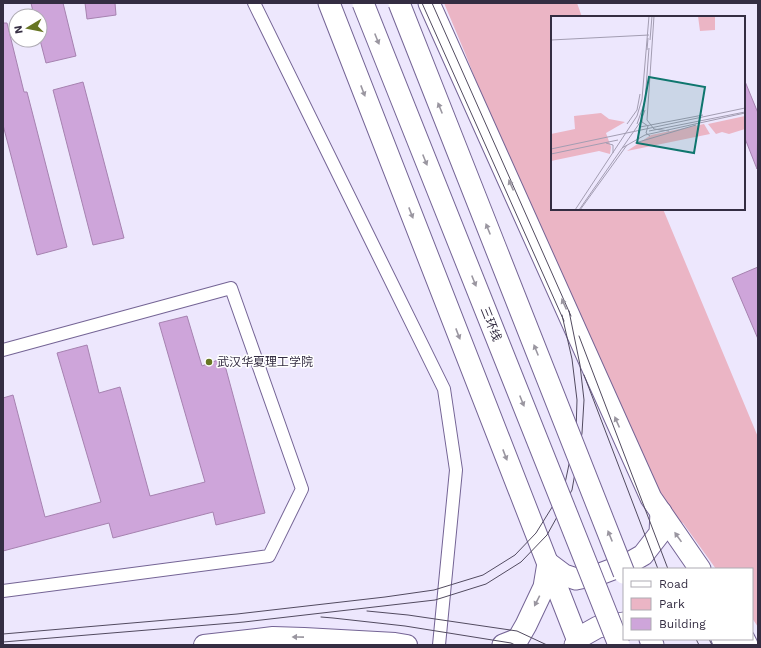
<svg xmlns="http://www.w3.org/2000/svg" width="761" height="648" font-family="'Work Sans','Noto Sans SC',sans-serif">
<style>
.green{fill:#ebb5c5}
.building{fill:#cea5da;stroke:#a682b0}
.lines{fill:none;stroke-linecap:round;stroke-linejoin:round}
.minor-casing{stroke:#746495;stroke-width:14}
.primary-casing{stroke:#746495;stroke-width:22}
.trunk-casing{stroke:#746495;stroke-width:23}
.minor{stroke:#fff;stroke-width:12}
.primary{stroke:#fff;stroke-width:20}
.trunk{stroke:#fff;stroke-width:21}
.tram{stroke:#524b60;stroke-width:1}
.trunk-bridge-casing{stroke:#746495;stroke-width:23;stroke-linecap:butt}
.trunk-bridge{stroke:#fff;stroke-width:21}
.oneway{fill:#9a96a0}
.poi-dot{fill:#677623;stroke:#fff;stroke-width:1.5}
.labels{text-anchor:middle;stroke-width:3;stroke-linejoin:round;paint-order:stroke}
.street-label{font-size:12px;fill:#342d42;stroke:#fff}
.poi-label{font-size:12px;fill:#342d42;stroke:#fff;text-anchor:start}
.inset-road{fill:none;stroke:#a39db2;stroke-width:1}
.view{fill:#0f766e;fill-opacity:0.15;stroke:#0f766e;stroke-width:2}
.inset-edge{fill:none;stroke:#342d42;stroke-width:2}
</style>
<rect width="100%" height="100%" fill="#ede7fd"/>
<path class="green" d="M444 3H577L582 17H552V209H663L758 437V627L752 618V569H716L683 523 644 507 465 53Z"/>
<g class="building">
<path d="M31 3H63L76 56 46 63 40 40V16H34Z"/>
<path d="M85 3H115L116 15 87 19Z"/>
<path d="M3 23H7L24 92H27L67 247 37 255 3 125Z"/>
<path d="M744 79 758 113 757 169 744 136Z"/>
<path d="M83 82 124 238 93 245 53 90Z"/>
<path d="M758 267V339L732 278Z"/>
<path d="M187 316 202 366 223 358 265 513 216 525 213 512 113 538 109 523 3 551V398L13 395 45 517 101 502 57 353 87 345 99 393 120 387 150 496 205 482 159 323Z"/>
</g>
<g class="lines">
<defs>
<g id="minor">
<path d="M254 3 444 389 456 470 439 645"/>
<path d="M3 350 231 288 302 489 269 556 3 591"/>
</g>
<path id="primary" d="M204 645 273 637 304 638 395 643 407 645"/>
<g id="trunk">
<path d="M329 3 578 641"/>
<path d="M429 3 651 498 700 569"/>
<path d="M650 639 653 645"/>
<path d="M722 639 731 645"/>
<path d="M744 639 747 645"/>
<path d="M503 645 518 639 526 625 544 587 548 563 564 575 576 579 600 574 629 563 643 555 660 533 661 512"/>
<path d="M575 645 582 636 598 627 624 623"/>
</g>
</defs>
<use href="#minor" class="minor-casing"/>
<use href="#primary" class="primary-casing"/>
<use href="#trunk" class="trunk-casing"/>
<use href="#minor" class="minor"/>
<use href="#primary" class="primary"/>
<use href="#trunk" class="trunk"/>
<g class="tram">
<path d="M422 3 564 321"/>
<path d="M432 3 571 316"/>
<path d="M579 336 668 569"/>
<path d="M584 375 658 569"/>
<path d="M367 611 408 615 517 631 547 645"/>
<path d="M321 617 333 618 405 626 511 643 515 645"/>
<path d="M3 634 237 614 385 597 434 590 483 575 515 555 536 533 564 488 576 431 577 400 572 359 562 315"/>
<path d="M696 639 699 645"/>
<path d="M709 639 712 645"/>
<path d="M3 642 244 622 435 600 486 584 521 562 547 535 572 490 582 433 584 400 580 365 569 311"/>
</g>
<defs>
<g id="trunk-bridge">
<path d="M363 3 619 645"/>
<path d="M399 3 624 573"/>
</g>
</defs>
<use href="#trunk-bridge" class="trunk-bridge-casing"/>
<use href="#trunk-bridge" class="trunk-bridge"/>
</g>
<defs><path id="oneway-solid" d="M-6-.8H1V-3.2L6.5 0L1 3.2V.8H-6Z"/></defs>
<g class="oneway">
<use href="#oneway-solid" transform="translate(377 39) rotate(68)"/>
<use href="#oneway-solid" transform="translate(363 91) rotate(69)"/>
<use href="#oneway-solid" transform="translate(440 108) rotate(-112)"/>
<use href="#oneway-solid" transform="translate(425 160) rotate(68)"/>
<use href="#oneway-solid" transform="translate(511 185) rotate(-114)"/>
<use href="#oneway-solid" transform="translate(411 213) rotate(69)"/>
<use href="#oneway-solid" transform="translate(488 229) rotate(-112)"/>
<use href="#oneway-solid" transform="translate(474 281) rotate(68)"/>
<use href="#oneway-solid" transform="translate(564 304) rotate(-114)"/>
<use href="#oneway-solid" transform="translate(458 334) rotate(69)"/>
<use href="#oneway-solid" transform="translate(536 350) rotate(-112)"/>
<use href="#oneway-solid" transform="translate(522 401) rotate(68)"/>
<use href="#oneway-solid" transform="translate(617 422) rotate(-114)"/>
<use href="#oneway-solid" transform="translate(505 455) rotate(69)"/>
<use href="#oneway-solid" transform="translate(610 536) rotate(-112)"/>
<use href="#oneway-solid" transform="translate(678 537) rotate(-125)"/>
<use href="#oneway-solid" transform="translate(537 601) rotate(117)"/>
<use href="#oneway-solid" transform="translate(298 637) rotate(-179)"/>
</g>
<circle class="poi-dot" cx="209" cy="362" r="4"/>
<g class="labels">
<g class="street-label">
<text transform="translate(491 324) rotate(68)" y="4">三环线</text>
</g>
<g class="poi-label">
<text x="217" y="366">武汉华夏理工学院</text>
</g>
</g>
<g transform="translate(551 16)">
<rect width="194" height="194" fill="#ede7fd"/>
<path d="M147 0H164V14L149 15ZM50 97 58 103 74 106 55 117 60 131 59 138 48 135 0 145V118L24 113 23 100ZM194 100V113L178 118 171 116 165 118 157 108ZM153 108 159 118 76 135 100 119Z" fill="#ebb5c5"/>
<path class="inset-road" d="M103 0 96 104 103 113 118 115M0 24 98 19M99 24 101 0M96 34 97 22M91 99V106L97 110 95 117 99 120M76 108 86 94 89 78M86 108 94 85 98 32M89 111 152 99M98 115 194 96M55 127 62 129V137M84 127 145 109M71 132 94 119 194 97M0 133 194 92M0 138 67 124M24 194 86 100 91 83 98 0M28 194 90 105 94 94M29 194 76 129"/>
<path class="view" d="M98 61 154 71 143 137 86 127Z"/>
<rect width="194" height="194" class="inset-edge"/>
</g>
<rect width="761" height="648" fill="none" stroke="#342d42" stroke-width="8"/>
<rect x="623" y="568" width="130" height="72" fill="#ffffff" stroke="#aeabb3"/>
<rect x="631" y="581" width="20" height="6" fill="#ffffff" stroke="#aeabb3"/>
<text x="659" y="588" font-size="12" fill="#342d42">Road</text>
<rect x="631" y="598" width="20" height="12" fill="#ebb5c5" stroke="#aeabb3"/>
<text x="659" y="608" font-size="12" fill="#342d42">Park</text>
<rect x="631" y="618" width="20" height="12" fill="#cea5da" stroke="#aeabb3"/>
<text x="659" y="628" font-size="12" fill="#342d42">Building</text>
<g transform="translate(28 28) rotate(260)"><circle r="19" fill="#ffffff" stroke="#aeabb3"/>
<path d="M0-3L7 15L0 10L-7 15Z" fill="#677623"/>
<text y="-6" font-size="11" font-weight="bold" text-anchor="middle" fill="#342d42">N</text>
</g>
</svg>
